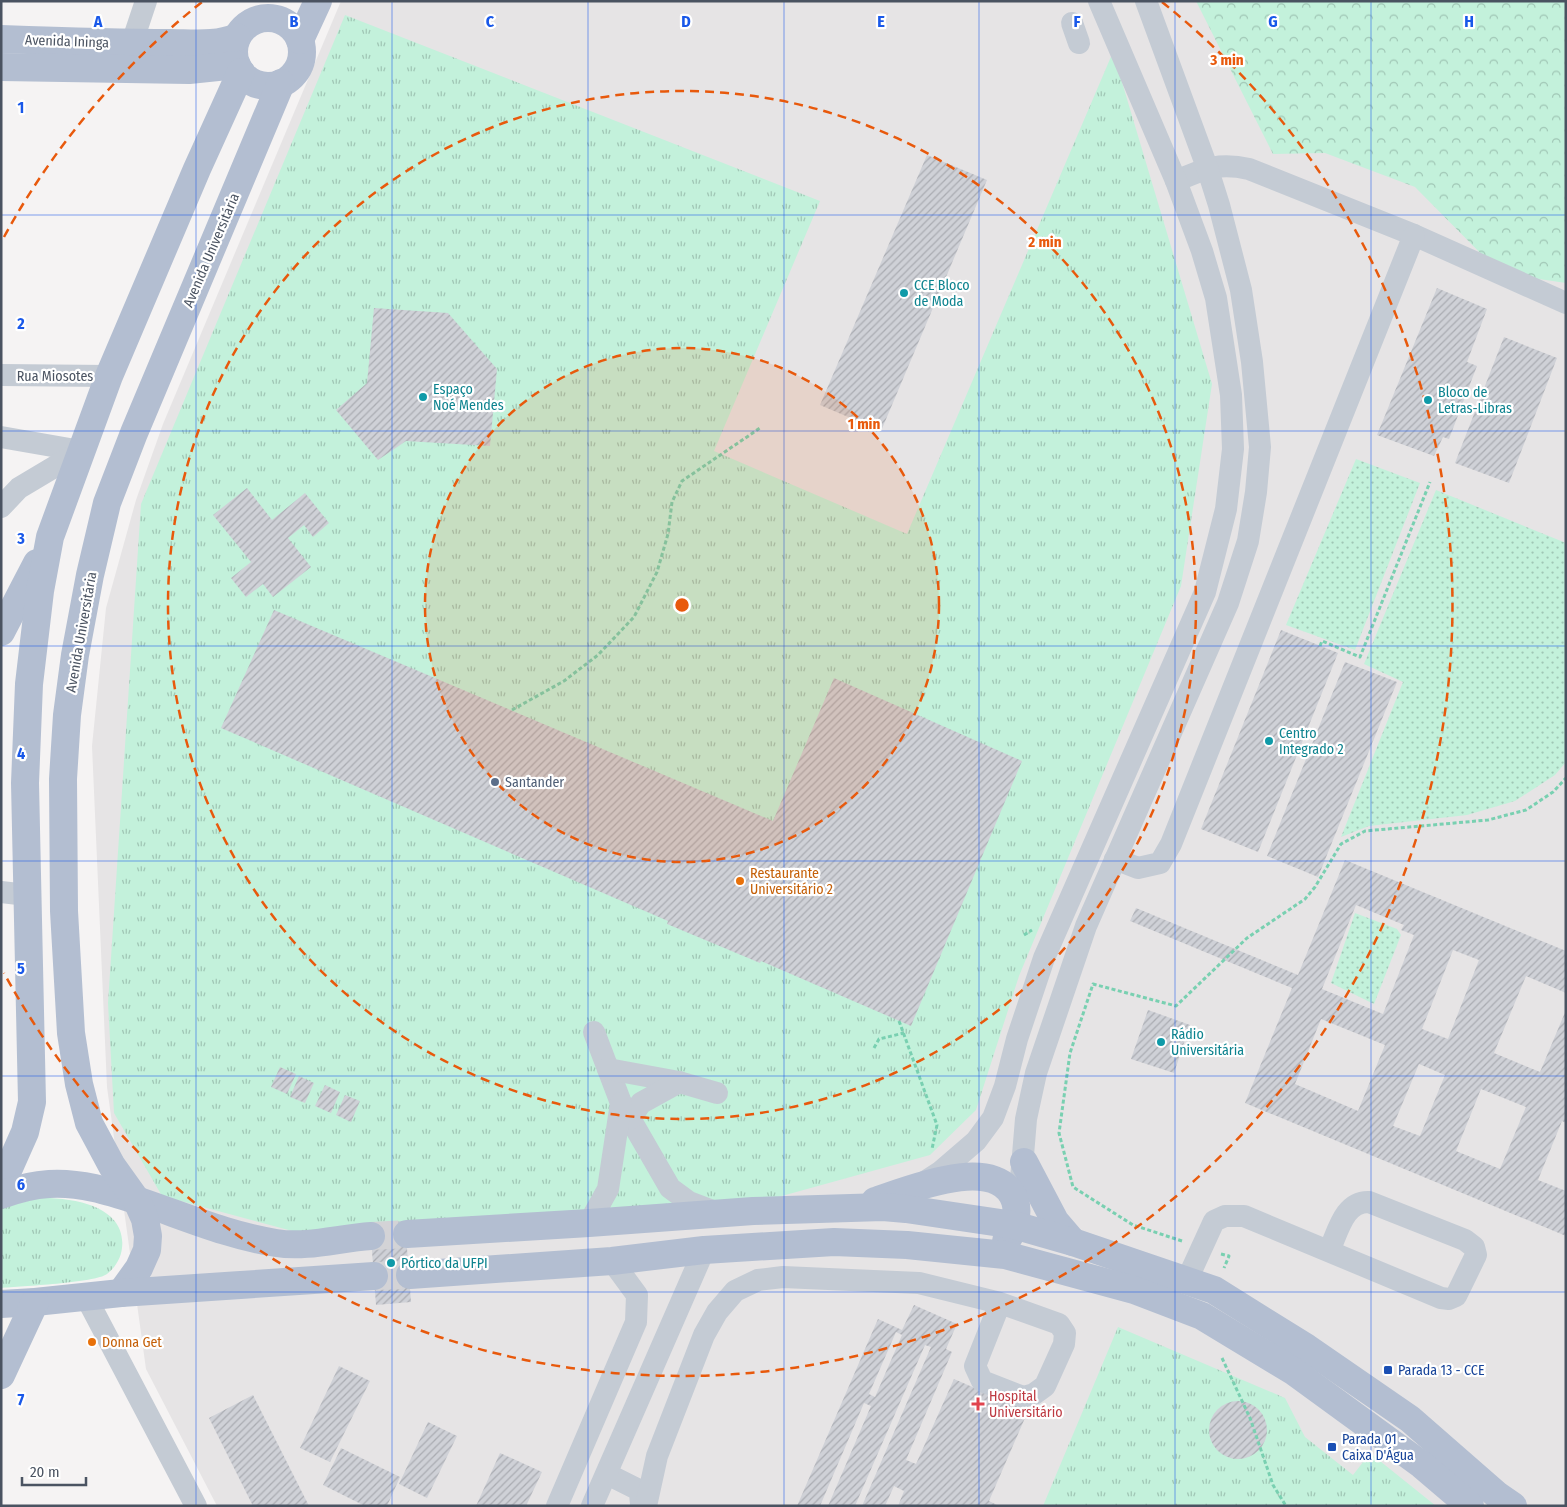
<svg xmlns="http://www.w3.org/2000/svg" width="1567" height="1507" font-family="'Fira Sans Condensed',sans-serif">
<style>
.education{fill:#e6e4e5}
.grass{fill:url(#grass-dots)}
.forest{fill:url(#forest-crowns)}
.park{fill:url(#park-tufts)}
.building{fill:url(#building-hatch);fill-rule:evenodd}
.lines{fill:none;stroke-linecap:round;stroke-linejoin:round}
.major-tunnel{stroke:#d3d3d6;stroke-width:28;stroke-dasharray:28 14;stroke-linecap:butt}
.path{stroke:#79d0b1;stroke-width:3;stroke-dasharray:4 2.5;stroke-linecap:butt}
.minor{stroke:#c4cbd4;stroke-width:22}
.major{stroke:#b3bed1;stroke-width:28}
.grid{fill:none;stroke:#1958e9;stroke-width:1;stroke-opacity:0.55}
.ring{fill:none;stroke:#e8590c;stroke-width:2.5;stroke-dasharray:9 6}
.culture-dot{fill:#0f9aa8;stroke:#fff;stroke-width:2}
.service-dot{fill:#5c6f8a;stroke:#fff;stroke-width:2}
.food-dot{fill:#e8710a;stroke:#fff;stroke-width:2}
.transit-dot{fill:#1a4fb4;stroke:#fff;stroke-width:2}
.health-dot{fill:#e0444e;stroke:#fff;stroke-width:2}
.labels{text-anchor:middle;stroke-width:4.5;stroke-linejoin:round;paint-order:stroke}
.street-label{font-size:14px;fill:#4a5361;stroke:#fff}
.culture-label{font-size:14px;fill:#0d838f;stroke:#fff;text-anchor:start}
.service-label{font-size:14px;fill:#4e5e75;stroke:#fff;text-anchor:start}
.food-label{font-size:14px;fill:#c56008;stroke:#fff;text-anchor:start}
.transit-label{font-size:14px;fill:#164399;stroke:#fff;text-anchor:start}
.health-label{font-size:14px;fill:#be3a42;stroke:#fff;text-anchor:start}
.grid-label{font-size:16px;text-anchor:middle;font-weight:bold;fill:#1958e9;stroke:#fff;stroke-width:4.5;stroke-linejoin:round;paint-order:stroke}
.centre{fill:#e8590c;stroke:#fff;stroke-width:2.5}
.ring-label{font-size:15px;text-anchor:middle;font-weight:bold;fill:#e8590c;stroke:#fff;stroke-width:4.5;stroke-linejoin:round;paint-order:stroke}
</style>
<defs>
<pattern id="grass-dots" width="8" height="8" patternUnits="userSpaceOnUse" patternTransform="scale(1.25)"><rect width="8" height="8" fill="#c3f1db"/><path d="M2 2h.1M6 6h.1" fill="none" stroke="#a0c6b5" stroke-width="1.8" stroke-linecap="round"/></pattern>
<pattern id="forest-crowns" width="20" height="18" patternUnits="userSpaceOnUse" patternTransform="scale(1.25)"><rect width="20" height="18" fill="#c3f1db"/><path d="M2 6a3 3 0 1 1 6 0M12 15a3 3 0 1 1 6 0" fill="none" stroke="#a0c6b5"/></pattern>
<pattern id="park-tufts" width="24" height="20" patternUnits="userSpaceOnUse" patternTransform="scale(1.25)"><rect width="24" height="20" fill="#c3f1db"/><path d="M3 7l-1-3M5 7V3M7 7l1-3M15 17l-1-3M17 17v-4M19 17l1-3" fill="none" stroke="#a0c6b5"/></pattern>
<pattern id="building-hatch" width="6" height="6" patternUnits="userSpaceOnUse" patternTransform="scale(1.25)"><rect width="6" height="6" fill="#cfd1d7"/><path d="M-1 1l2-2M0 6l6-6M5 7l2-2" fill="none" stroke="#aaacb2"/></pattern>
</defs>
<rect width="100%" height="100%" fill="#f5f3f3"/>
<path class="education" d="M341 1H1566V1506H217L146 1369 107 1087 92 746 106 608 136 500 163 424Z"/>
<g class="grass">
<path d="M1356 459 1420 483 1355 650 1286 625Z"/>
<path d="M1436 490 1566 543V762L1555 775 1515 801 1467 815 1369 826 1341 837 1403 682 1364 664Z"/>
<path d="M1355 913 1397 929 1401 935 1374 1004 1331 983Z"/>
</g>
<path class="forest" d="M1196 1H1566V283L1500 273 1415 187 1325 153 1273 154Z"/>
<g class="park">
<path d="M345 15 820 201 714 451 907 534 1113 52 1212 384 1181 586 1019 976 976 1110 930 1155 749 1205 296 1232 162 1196 114 1113 108 1003 141 504Z"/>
<path d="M39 1198C70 1197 127 1205 122 1248 121 1258 115 1268 107 1274 95 1283 21 1286 1 1288V1208Z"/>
<path d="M1118 1327 1285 1398 1305 1437 1353 1475 1370 1453 1436 1506H1043Z"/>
</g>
<g class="building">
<path d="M927 155 987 180 881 431 820 405Z"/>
<path d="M1437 288 1487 309 1467 362 1477 366 1449 439 1443 437 1434 456 1377 435Z"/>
<path d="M374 308 448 313 497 369 490 446 406 441 378 460 336 410 367 383Z"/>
<path d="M1504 337 1557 358 1509 483 1455 463Z"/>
<path d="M247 488 272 520 305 493 329 523 313 537 304 525 288 538 311 567 273 597 263 584 246 597 231 578 251 562 213 515Z"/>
<path d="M274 610 773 821 834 678 1022 761 911 1026 761 961 760 963 667 924 668 921 221 728Z"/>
<path d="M1281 630 1338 653 1258 852 1201 829Z"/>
<path d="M1345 662 1397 682 1318 877 1267 856Z"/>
<path d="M1345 860 1566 951V993L1526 976 1494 1053 1540 1072 1566 1010V1123L1562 1121 1538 1180 1566 1191V1236L1245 1103 1292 988 1130 921 1136 908 1298 975ZM1356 905 1404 925 1401 930 1414 935 1383 1014 1322 989ZM1453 950 1479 960 1448 1039 1422 1029ZM1321 1019 1385 1045 1358 1111 1295 1084ZM1419 1064 1445 1075 1420 1136 1393 1126ZM1481 1089 1526 1107 1500 1169 1456 1151Z"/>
<path d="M1148 1010 1190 1025 1174 1073 1131 1059Z"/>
<path d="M280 1067 296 1074 287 1094 271 1087Z"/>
<path d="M299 1076 314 1083 305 1103 290 1097Z"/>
<path d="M325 1085 340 1092 331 1113 315 1106Z"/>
<path d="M345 1095 360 1101 351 1122 336 1115Z"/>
<path d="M405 1221 411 1302 376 1305 370 1224Z"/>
<path d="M914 1305 957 1324 946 1349 952 1352 906 1460 916 1464 954 1379 1028 1411 989 1501 999 1506H898L904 1491 894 1486 885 1506H862L931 1347 925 1345 855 1506H828L871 1406 864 1403 820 1506H797L878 1319 902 1330ZM896 1332 902 1335 875 1397 869 1394Z"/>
<path d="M339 1366 370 1381 330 1462 300 1448Z"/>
<path d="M253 1395 309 1506H253L209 1418Z"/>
<circle cx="1238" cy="1430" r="29"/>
<path d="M428 1422 457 1436 427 1498 399 1484Z"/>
<path d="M341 1448 400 1477 387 1506H365L323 1485Z"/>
<path d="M500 1453 542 1472 526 1506H476Z"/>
</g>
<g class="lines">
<g class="major-tunnel">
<path d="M371 1236 407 1234"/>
<path d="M374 1276 410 1275"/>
</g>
<g class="path">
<path d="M1320 646 1322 641 1360 657 1430 482"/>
<path d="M512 710 564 681 598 655 634 617 657 572 668 534 672 502 682 481 760 428"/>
<path d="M1024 935 1032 930"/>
<path d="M899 1021 937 1125 932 1149"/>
<path d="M874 1048 879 1039 904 1033"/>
<path d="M1182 1241 1133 1225 1073 1187 1059 1133 1070 1053 1093 984 1176 1006 1247 938 1305 899 1315 887 1341 844 1365 831 1488 820 1526 810 1553 792 1566 778"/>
<path d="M1221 1254 1229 1256 1224 1268"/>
<path d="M1222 1358 1250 1418 1273 1485 1286 1506"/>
</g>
<g class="minor">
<path d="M1072 23 1079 43"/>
<path d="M132 43 146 1"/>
<path d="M1176 181C1204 169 1218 162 1249 169L1414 235 1566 303"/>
<path d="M1 375 109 376"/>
<path d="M1 437 81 451"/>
<path d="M1 507 19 488 81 451"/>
<path d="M1115 859 1138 868 1160 863 1171 844 1414 235"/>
<path d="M1 892 27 895"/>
<path d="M594 1032 621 1103 670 1188 689 1202 718 1213"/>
<path d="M608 1069 679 1082 717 1093"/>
<path d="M630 1119 641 1103 679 1082"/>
<path d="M1021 1179 1026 1119 1036 1073 1086 926 1228 603 1248 541 1256 492 1260 447 1252 362 1241 290 1219 205 1207 167 1146 1"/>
<path d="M923 1183 940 1172 976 1141 993 1118 1005 1086 1017 1039 1044 958 1205 592 1226 509 1233 449 1231 395 1216 298 1202 251 1176 181 1099 1"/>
<path d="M589 1223 608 1189 621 1103"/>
<path d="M1187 1280 1214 1221 1225 1216H1244L1441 1298 1449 1299 1456 1296 1476 1255 1474 1247 1465 1240 1369 1202C1344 1201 1338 1232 1329 1251"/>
<path d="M86 1297 196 1506"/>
<path d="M607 1474 637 1489 640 1493 641 1504"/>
<path d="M557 1506 636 1322 637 1295 612 1261"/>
<path d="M592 1506 704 1250"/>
<path d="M646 1506 657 1456 704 1335 717 1312 735 1291 758 1280 783 1277 919 1283 1000 1303 1059 1324 1065 1333 1064 1344 1045 1386 1034 1394 1023 1397 982 1381 975 1366 1000 1303"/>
</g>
<g class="major">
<circle cx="268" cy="52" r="34"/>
<path d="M1 39C57 41 114 43 170 43 192 43 217 46 237 37"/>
<path d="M300 40 318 1"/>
<path d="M1 67 189 70 237 65"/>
<path d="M1 632 37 563"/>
<path d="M1024 1162 1055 1221 1073 1242"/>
<path d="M1 1186 25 1132 32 1102 25 783 29 684 40 591 50 537 109 376 197 169 241 72"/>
<path d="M1 1195C17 1189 33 1185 49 1184 82 1182 111 1192 142 1202 186 1217 230 1236 276 1243 308 1248 339 1238 371 1236"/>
<path d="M875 1201C908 1190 999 1152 1015 1201 1019 1214 1014 1231 1006 1241"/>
<path d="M407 1234 589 1223 753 1211 883 1207 906 1209 1014 1225 1073 1242 1214 1290 1307 1348 1410 1419 1497 1495 1513 1506"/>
<path d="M410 1275 612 1261 704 1250 834 1242 907 1245 1005 1255 1134 1290 1202 1316 1293 1371 1422 1465 1470 1506"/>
<path d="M121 1293 139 1268 147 1250 148 1236 145 1219 137 1201 112 1166 89 1123 79 1084 71 1033 64 911 63 779 67 715 75 655 90 575 107 503 134 433 281 83"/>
<path d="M1 1304 35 1302 121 1293 374 1276"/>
<path d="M1 1375 35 1302"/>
</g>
</g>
<path class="grid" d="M196 1V1506M392 1V1506M588 1V1506M784 1V1506M979 1V1506M1175 1V1506M1371 1V1506M1 215H1566M1 431H1566M1 646H1566M1 861H1566M1 1076H1566M1 1292H1566"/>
<circle cx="682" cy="605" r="257" fill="#e8590c" fill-opacity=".12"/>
<g class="ring">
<circle cx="682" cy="605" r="257"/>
<circle cx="682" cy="605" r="514"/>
<path d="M4 237A771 771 0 0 1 202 2M1162 2A771 771 0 1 1 4 973"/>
</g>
<g class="culture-dot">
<circle cx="904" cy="293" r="5"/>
<circle cx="423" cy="397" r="5"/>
<circle cx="1428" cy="400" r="5"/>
<circle cx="1269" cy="741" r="5"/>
<circle cx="1161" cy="1042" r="5"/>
<circle cx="391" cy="1263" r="5"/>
</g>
<circle class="service-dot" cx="495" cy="782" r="5"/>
<g class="food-dot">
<circle cx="740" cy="881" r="5"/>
<circle cx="92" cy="1342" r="5"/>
</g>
<g class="transit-dot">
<rect x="1383" y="1365" width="10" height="10" rx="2.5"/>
<rect x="1327" y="1442" width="10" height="10" rx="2.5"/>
</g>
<path class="health-dot" d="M975.5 1396.5h5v5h5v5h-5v5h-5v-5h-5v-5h5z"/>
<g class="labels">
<g class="street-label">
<text transform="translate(67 41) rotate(2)" y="5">Avenida Ininga</text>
<text transform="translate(211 250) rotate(-67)" y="5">Avenida Universitária</text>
<text x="55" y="381">Rua Miosotes</text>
<text transform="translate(81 632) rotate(-80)" y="5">Avenida Universitária</text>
</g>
<g class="culture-label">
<text x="914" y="290">CCE Bloco<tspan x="914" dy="16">de Moda</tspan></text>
<text x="433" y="394">Espaço<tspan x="433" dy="16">Noé Mendes</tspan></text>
<text x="1438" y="397">Bloco de<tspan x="1438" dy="16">Letras-Libras</tspan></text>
<text x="1279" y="738">Centro<tspan x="1279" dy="16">Integrado 2</tspan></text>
<text x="1171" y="1039">Rádio<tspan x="1171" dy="16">Universitária</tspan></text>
<text x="401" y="1268">Pórtico da UFPI</text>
</g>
<g class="service-label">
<text x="505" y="787">Santander</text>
</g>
<g class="food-label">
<text x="750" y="878">Restaurante<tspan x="750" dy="16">Universitário 2</tspan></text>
<text x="102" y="1347">Donna Get</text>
</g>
<g class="transit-label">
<text x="1398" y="1375">Parada 13 - CCE</text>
<text x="1342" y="1444">Parada 01 -<tspan x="1342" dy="16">Caixa D'Água</tspan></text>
</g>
<g class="health-label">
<text x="989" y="1401">Hospital<tspan x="989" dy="16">Universitário</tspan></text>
</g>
</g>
<g class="grid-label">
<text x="98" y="27">A</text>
<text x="294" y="27">B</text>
<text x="490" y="27">C</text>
<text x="686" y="27">D</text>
<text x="881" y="27">E</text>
<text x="1077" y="27">F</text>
<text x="1273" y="27">G</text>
<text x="1469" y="27">H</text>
<text x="21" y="113">1</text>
<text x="21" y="329">2</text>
<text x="21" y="544">3</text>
<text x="21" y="759">4</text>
<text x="21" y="974">5</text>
<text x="21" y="1190">6</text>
<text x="21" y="1405">7</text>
</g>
<circle cx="682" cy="605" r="8" class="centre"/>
<g class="ring-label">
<text x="1227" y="65">3 min</text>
<text x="1045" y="247">2 min</text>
<text x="864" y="429">1 min</text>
</g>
<rect width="1567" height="1507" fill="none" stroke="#4a5361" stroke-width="5"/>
<path d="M22 1477v8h64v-8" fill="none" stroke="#4a5361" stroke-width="2.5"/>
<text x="30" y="1477" font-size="15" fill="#4a5361" stroke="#ffffff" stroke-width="4" paint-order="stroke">20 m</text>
</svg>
